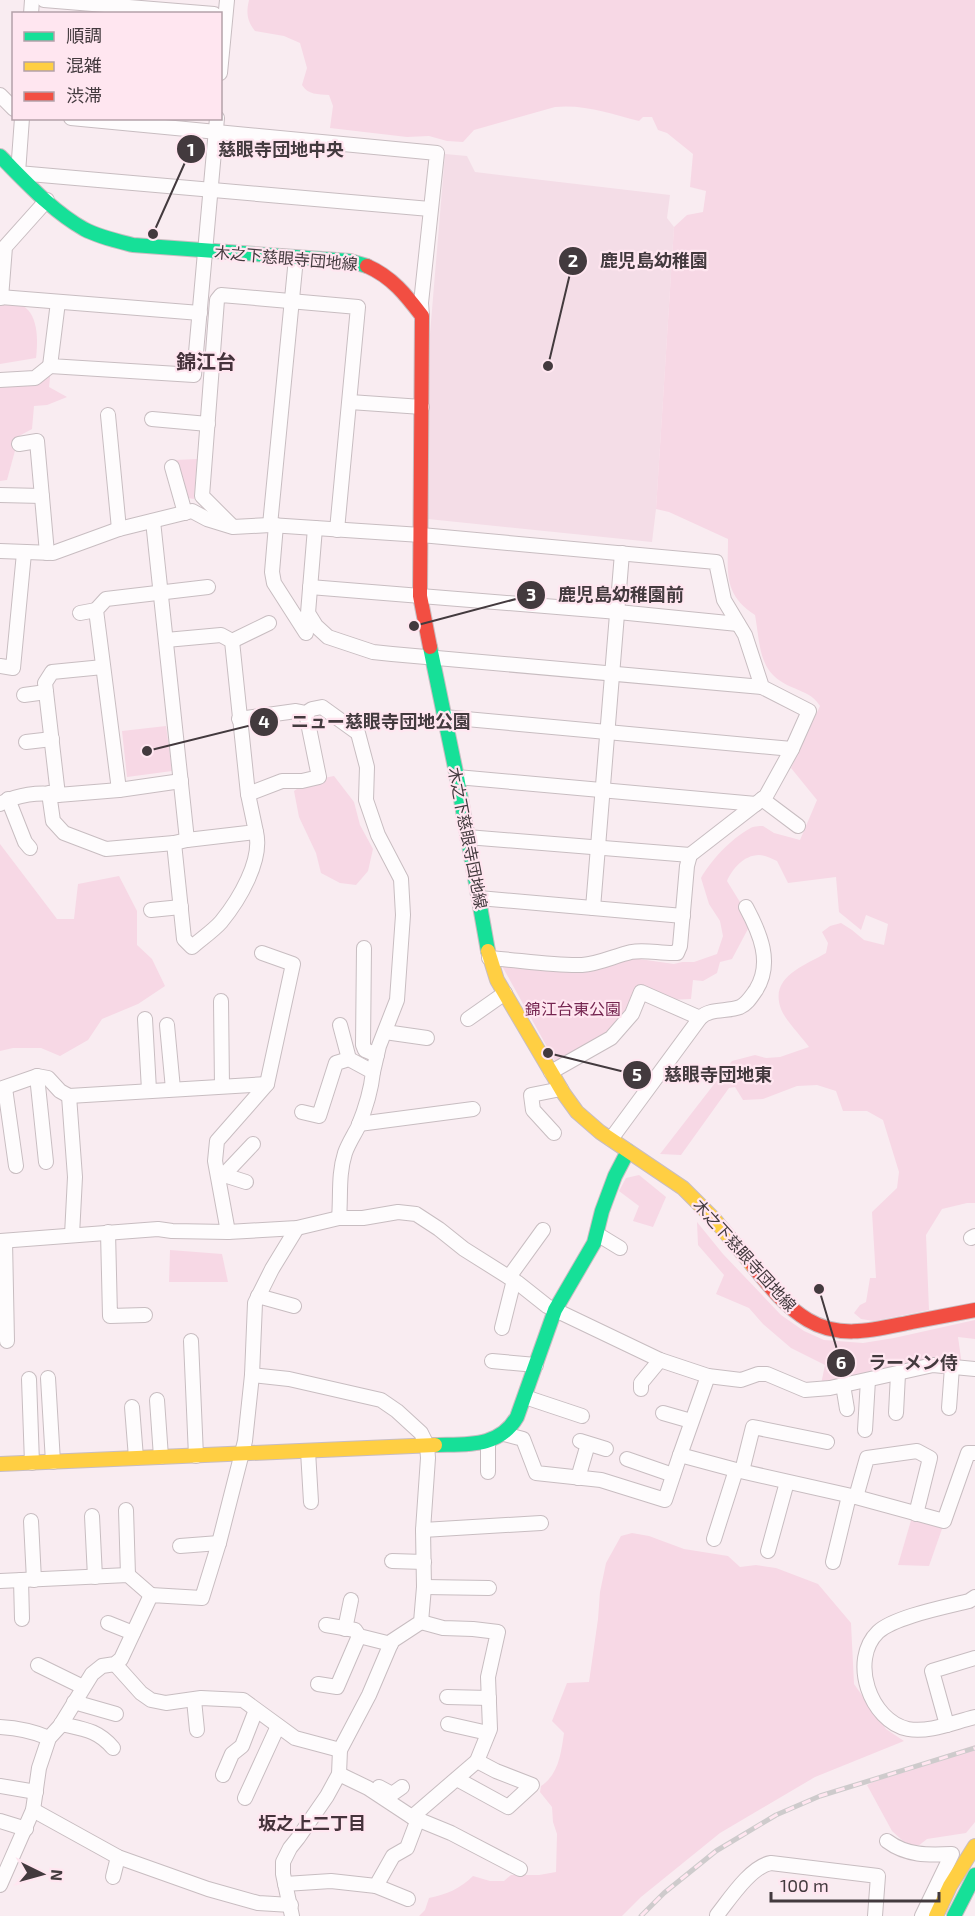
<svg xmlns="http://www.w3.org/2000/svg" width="975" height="1916" font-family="'Exo 2','Noto Sans JP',sans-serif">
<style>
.built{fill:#f4dde7}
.green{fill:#f7d8e5}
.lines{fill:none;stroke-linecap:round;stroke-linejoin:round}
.street-casing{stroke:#c8bdc1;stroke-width:16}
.fast-casing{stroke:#c8bdc1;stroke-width:16}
.slow-casing{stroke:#c8bdc1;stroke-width:16}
.jam-casing{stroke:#c8bdc1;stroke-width:16}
.street{stroke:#fefcfd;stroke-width:14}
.fast{stroke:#16e098;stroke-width:14}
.slow{stroke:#ffcf43;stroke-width:14}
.jam{stroke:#f24e42;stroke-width:14}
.rail-casing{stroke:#cecbcc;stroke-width:5}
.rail{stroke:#ffe6f0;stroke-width:3;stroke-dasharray:9;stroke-linecap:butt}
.labels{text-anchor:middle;stroke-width:4.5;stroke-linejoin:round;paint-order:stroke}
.street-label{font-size:16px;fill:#433a3e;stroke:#ffe6f0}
.park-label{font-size:16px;fill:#752550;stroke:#ffe6f0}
.neighbourhood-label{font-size:18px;font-weight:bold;fill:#45333b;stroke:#ffe6f0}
.quarter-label{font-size:20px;font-weight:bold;fill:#45333b;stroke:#ffe6f0}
.leader{fill:none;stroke:#433a3e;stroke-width:2}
.callout-dot{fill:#433a3e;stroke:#ffe6f0;stroke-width:2}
.mark-label{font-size:18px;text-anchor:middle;font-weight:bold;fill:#fff}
.callout-label{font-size:18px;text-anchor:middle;font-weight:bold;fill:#433a3e;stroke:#ffe6f0;stroke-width:4.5;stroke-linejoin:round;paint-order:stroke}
</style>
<rect width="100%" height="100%" fill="#f9ecf1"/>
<path class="built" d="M445 154 467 156 475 172 670 195 667 218 674 227 656 509 652 542 428 519 430 334Z"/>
<g class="green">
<path d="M249 0H975V1203H967L942 1209 926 1235 929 1310 874 1321 861 1319 854 1313 860 1305 866 1302 870 1278H876L872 1212 897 1188 899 1172 883 1120 867 1111H843L836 1091 817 1085 797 1086 763 1099 743 1100 735 1087 729 1088 681 1155 660 1154 732 1061 755 1055 766 1058 780 1057 809 1047C802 1037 785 1020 781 1009 769 977 804 966 826 953L828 943 822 932 830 926 841 923 852 930 864 940 884 945 888 924 866 915 861 930 839 912 836 877 788 883 777 861C772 859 764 855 759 855 744 855 732 869 727 881L743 907 749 927 732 959 720 962 717 973 703 981 693 980 691 999 669 1000 640 985 636 987 628 1012 608 1035 556 1063 502 966 503 963 592 970 632 958 674 964 682 962H694L717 954 723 936 720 921 709 904 701 878C711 860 731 839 749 829 753 826 759 826 763 826L774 833 800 840 817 800 791 768 820 706C813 695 805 693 794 688 758 674 761 649 755 615 723 594 728 573 728 539L669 512 656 509 674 227 687 215 703 212 706 191 690 187 693 154 667 133 658 130 652 117H643L639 121C612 114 584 104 555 107L474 130 463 142 447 141 429 136 407 137 330 128 333 106 329 95C318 94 308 95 302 85L307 68 300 43 284 36 255 31C247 21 246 13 249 0Z"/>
<path d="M0 302C6 302 13 302 19 304 39 311 38 341 36 358L0 364Z"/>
<path d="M51 367 49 387 67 397 47 405 34 406 32 429 19 436 7 480 0 481V382Z"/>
<path d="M197 459 194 499 188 498 175 460Z"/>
<path d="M166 726 172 771 127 777 122 731Z"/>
<path d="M334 776 354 802 360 825 373 849 368 871 356 885 340 883 321 873 316 853 299 817 294 791 309 781Z"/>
<path d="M0 844 57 919H74L78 884 119 876 137 911V945L152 959 165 986 138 1004 102 1019 88 1040 60 1056 41 1048H13L0 1051Z"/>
<path d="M639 1175 666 1197 653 1227 633 1221 639 1206 619 1191 626 1178Z"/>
<path d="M697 1222 723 1254 781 1315 804 1331 824 1340 863 1343 894 1338 975 1320V1339L958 1337 962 1365 821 1384 825 1365 791 1348 763 1324 749 1308 716 1294 724 1275 698 1245Z"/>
<path d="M170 1250 222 1254 228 1282H169Z"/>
<path d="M912 1517 943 1526 929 1566 898 1565Z"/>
<path d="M632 1533 649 1536 684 1549 728 1556 740 1567 756 1565 776 1568 818 1584 851 1623 854 1684 886 1729 904 1741 815 1777 720 1833 641 1897 622 1916H419L425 1910 429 1898C447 1894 460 1889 473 1876L490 1881H504L511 1875H539L556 1872 557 1834 553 1822 552 1807 540 1792 541 1786C559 1774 561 1753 564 1733L552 1721 567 1683 589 1682 598 1619 600 1592 606 1563 621 1536Z"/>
<path d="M975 1745V1822L966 1833 927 1839 913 1850 892 1831 867 1785 893 1772Z"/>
</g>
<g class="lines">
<defs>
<g id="street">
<path d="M44 0 214 14"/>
<path d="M31 14 32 0"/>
<path d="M220 73 227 0"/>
<path d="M0 95 14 109"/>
<path d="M22 118 18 173 430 209"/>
<path d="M71 118 437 153 421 303 422 316"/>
<path d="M0 297 200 313"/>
<path d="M1 298 5 247 47 200"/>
<path d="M58 302 50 366 194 375 217 118"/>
<path d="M0 380 35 378 50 366"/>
<path d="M350 402 422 407"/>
<path d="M108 415 119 529"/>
<path d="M152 419 208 424"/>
<path d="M19 444 37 441 47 553"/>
<path d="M172 467 185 513"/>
<path d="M0 495 42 496"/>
<path d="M153 521 187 840"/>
<path d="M270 525 296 258"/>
<path d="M276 525 272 572 274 583 306 633"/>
<path d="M232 526 202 496 217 300 221 295 358 307 337 530"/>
<path d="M315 528 308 613 316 626 328 637 373 652 392 654 762 687"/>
<path d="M0 551 53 553 119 529 192 511 207 519 233 527 270 525 421 535 716 562 724 600 745 635 762 687 809 711 792 749 766 796 690 855 687 866 680 946 677 953C661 954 646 949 631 952 614 956 599 964 582 965 554 966 518 960 489 958"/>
<path d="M310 587 618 612 738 624"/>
<path d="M80 613 96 610"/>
<path d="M232 641 269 623"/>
<path d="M0 666 13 668 24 553"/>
<path d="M24 695 46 692"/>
<path d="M444 717 792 749"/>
<path d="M239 719 296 711 306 713 312 709 322 707 358 733 367 767 366 800 378 835 401 879 403 915 397 1000 379 1046 373 1072"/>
<path d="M26 742 52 739"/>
<path d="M457 777 756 804"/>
<path d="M119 790 96 610 106 599 208 587"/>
<path d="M49 793 53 821 64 833 106 849 174 843 187 840 256 832 248 794 232 641 221 635 166 640"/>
<path d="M248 794 282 781H302L319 777 306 713"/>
<path d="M58 795 45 683 52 672 103 667"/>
<path d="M8 799 25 842 30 848"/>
<path d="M762 799 798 826"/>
<path d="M0 804C16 795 40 791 58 795L119 790 181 781"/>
<path d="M467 837 690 855"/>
<path d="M174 843 184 939 192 947C201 939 213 931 221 922 239 900 263 860 256 832"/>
<path d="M479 898 683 916"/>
<path d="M593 908 622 553"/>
<path d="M151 910 181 907"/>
<path d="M364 948 363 1045 365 1050 377 1055"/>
<path d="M221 1001 222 1086"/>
<path d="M145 1019 149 1090"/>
<path d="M468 1019 505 993"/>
<path d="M167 1025 173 1089"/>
<path d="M340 1025 349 1059"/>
<path d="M385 1032 427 1038"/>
<path d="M551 1072 611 1038 632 1014 641 992 700 1018"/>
<path d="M37 1076 46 1162"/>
<path d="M5 1088 16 1166"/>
<path d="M0 1089 37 1076 48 1078 60 1091 69 1096 267 1084"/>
<path d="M69 1096 75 1177 72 1235"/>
<path d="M302 1112 319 1116 336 1063 349 1059 373 1072C371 1091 365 1110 358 1127 354 1135 348 1144 345 1153 338 1175 341 1196 339 1218"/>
<path d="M359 1124 473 1109"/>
<path d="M554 1133 533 1110 531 1095 561 1089"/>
<path d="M611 1139 700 1018C710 1008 727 1012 740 1007 747 1004 751 997 756 990 773 963 760 933 746 907"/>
<path d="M224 1175 246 1182"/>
<path d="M219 1180 253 1144"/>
<path d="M108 1232 110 1316 145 1315"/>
<path d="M228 1232 215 1161 217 1141 267 1084 293 964 262 953"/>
<path d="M597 1234 620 1248"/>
<path d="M971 1238 975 1236"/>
<path d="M0 1241 158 1229 172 1231 228 1232 297 1228 339 1218H363L398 1212 416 1214 439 1229 464 1249 518 1283 547 1306 660 1360 708 1376 680 1455 736 1470 856 1497 944 1521 968 1453H975"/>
<path d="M5 1241 7 1341"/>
<path d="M509 1277 543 1230"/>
<path d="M258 1296 294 1306"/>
<path d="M502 1328 514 1280"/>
<path d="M191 1341 196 1456"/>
<path d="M492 1361 536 1365"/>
<path d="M252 1375 289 1379 381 1400 397 1411 421 1433 427 1445 428 1458 423 1530 424 1587 421 1622 392 1641 369 1695 340 1750 339 1774 327 1796 298 1838 290 1848 283 1862V1874L292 1916"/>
<path d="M708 1376 741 1380 758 1374H767L805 1390 830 1388 933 1365 975 1369"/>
<path d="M48 1378 53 1462"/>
<path d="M29 1379 32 1463"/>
<path d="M843 1385 847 1409"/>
<path d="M641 1389V1383L660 1360"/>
<path d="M525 1397 582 1416"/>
<path d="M157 1400 161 1457"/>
<path d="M132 1407 136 1458"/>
<path d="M949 1408 952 1367"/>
<path d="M663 1413 691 1421"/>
<path d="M896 1413 898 1374"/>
<path d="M865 1430 868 1380"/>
<path d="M504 1434 523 1439 536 1473 601 1480 665 1500 680 1455"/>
<path d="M580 1441 606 1449"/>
<path d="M308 1451 311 1502"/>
<path d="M627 1459 673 1475"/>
<path d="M742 1471 753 1427 827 1442"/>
<path d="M488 1472V1441"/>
<path d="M578 1478 588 1444"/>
<path d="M856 1497 867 1458 917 1451 930 1458 916 1514"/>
<path d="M126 1510 128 1575"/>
<path d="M92 1516 95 1577"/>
<path d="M31 1521 34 1580"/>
<path d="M423 1530 541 1523"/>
<path d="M714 1539 736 1470"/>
<path d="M180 1546 219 1543"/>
<path d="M768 1551 787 1482"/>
<path d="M392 1561 424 1562"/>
<path d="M833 1562 849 1496"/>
<path d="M21 1580 22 1619"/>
<path d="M0 1581 128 1575 151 1595"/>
<path d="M424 1587 489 1588"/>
<path d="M975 1597 969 1601C945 1607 894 1617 878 1632 849 1660 870 1721 908 1729 929 1733 954 1722 975 1717"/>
<path d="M108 1623 133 1633"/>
<path d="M326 1625 355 1630 359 1636 391 1644"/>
<path d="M345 1629 351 1600"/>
<path d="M115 1664 141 1693 151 1700 166 1703 201 1698 243 1700 295 1738 340 1750"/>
<path d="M38 1665 83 1687"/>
<path d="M318 1684 337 1687 359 1636"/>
<path d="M447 1697 489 1698"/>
<path d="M194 1700 197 1730"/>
<path d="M74 1702 116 1714"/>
<path d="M61 1724C83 1729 98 1730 113 1748"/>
<path d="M448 1724 488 1733"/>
<path d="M947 1725 932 1671 975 1658"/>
<path d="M0 1727C17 1728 33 1731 49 1738"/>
<path d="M339 1774 368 1788 412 1817 451 1833 520 1869"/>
<path d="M223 1775 232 1754 242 1746 256 1710"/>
<path d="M457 1779 508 1807 532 1785 496 1771 477 1761"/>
<path d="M0 1786 36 1792"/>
<path d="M379 1787 392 1794 402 1787"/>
<path d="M245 1798 278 1726"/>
<path d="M33 1810 118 1857 208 1889 258 1903 291 1905"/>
<path d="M412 1817 477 1761 490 1729 488 1677 498 1632 473 1629 443 1628 421 1622"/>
<path d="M0 1821 26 1829"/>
<path d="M887 1841C907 1856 928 1855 952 1854L922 1916"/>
<path d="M113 1877 118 1857"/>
<path d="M285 1884 331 1881 376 1886 393 1856 407 1848 418 1819"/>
<path d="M0 1885 33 1810 39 1768 49 1738 60 1726 92 1674 102 1666 115 1664 121 1659 151 1595 202 1598 219 1543 245 1441 252 1375 255 1303 272 1269 297 1228"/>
<path d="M376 1886 408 1899"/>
<path d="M718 1916 717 1915C729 1900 751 1866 771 1863L878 1876 875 1916"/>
</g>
<g id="fast">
<path d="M0 156C26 182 52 211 84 229 99 237 117 241 133 245L350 261 367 266"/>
<path d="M430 647 457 777 488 951"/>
<path d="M435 1445C467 1444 499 1448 517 1417L555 1310 594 1243 602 1211 615 1176 628 1151"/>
<path d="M954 1916 975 1875"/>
</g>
<g id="slow">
<path d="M488 951 497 980 564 1094 577 1112 600 1132 683 1188 715 1220 753 1266"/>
<path d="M0 1464 435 1445"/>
<path d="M936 1916 950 1886 975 1846"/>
</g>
<g id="jam">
<path d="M367 266C392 277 406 295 422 316L420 596 430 647"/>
<path d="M753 1266C769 1286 786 1307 808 1320 841 1340 877 1329 912 1322 933 1318 954 1314 975 1310"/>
</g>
</defs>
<use href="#street" class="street-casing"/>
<use href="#fast" class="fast-casing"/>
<use href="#slow" class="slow-casing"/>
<use href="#jam" class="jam-casing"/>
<use href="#street" class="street"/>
<use href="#fast" class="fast"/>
<use href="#slow" class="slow"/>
<use href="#jam" class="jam"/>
<defs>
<path id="rail" d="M641 1916 664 1893 716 1851 776 1815 820 1796 975 1748"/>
</defs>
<use href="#rail" class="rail-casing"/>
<use href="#rail" class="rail"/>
</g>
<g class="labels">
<g class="street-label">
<text transform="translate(286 258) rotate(5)" y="6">木之下慈眼寺団地線</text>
<text transform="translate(468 838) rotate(79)" y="6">木之下慈眼寺団地線</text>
<text transform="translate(745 1255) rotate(48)" y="6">木之下慈眼寺団地線</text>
</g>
<g class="park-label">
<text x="573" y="1015">錦江台東公園</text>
</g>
<g class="neighbourhood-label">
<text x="312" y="1830">坂之上二丁目</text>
</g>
<g class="quarter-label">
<text x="206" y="369">錦江台</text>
</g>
</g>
<path class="leader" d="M153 234L191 149M548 366L573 261M414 626L531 595M147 751L264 722M548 1053L637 1075M819 1289L841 1363"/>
<g class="callout-dot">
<circle cx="153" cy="234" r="6"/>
<circle cx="548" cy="366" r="6"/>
<circle cx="414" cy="626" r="6"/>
<circle cx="147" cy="751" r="6"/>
<circle cx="548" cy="1053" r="6"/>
<circle cx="819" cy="1289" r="6"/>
<circle cx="191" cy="149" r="15"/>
<circle cx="573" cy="261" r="15"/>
<circle cx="531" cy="595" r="15"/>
<circle cx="264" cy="722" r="15"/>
<circle cx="637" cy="1075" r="15"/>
<circle cx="841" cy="1363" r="15"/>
</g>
<g class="mark-label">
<text x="191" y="156">1</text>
<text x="573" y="267">2</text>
<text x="531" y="601">3</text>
<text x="264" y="728">4</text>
<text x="637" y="1081">5</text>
<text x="841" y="1369">6</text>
</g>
<g class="callout-label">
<text x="281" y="156">慈眼寺団地中央</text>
<text x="654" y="267">鹿児島幼稚園</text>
<text x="621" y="601">鹿児島幼稚園前</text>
<text x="381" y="728">ニュー慈眼寺団地公園</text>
<text x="718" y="1081">慈眼寺団地東</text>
<text x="913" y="1369">ラーメン侍</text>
</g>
<rect x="12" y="12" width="210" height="108" fill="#ffe6f0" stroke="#b4a1a9" stroke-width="1.5"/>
<rect x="24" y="32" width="30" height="9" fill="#16e098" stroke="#b4a1a9" stroke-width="1.5"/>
<text x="66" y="42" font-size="18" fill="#433a3e">順調</text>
<rect x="24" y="62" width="30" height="9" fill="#ffcf43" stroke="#b4a1a9" stroke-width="1.5"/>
<text x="66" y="72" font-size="18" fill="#433a3e">混雑</text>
<rect x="24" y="92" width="30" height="9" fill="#f24e42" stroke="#b4a1a9" stroke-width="1.5"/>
<text x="66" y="102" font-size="18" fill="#433a3e">渋滞</text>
<g transform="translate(42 1874) rotate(95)" stroke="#ffe6f0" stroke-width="4.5" paint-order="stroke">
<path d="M0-4.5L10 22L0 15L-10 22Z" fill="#433a3e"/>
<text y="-9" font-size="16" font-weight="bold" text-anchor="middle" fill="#433a3e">N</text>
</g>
<path d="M771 1892v9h168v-9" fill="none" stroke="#433a3e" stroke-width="3"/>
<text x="780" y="1892" font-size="18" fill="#433a3e" stroke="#ffe6f0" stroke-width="4.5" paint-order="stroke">100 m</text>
</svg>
